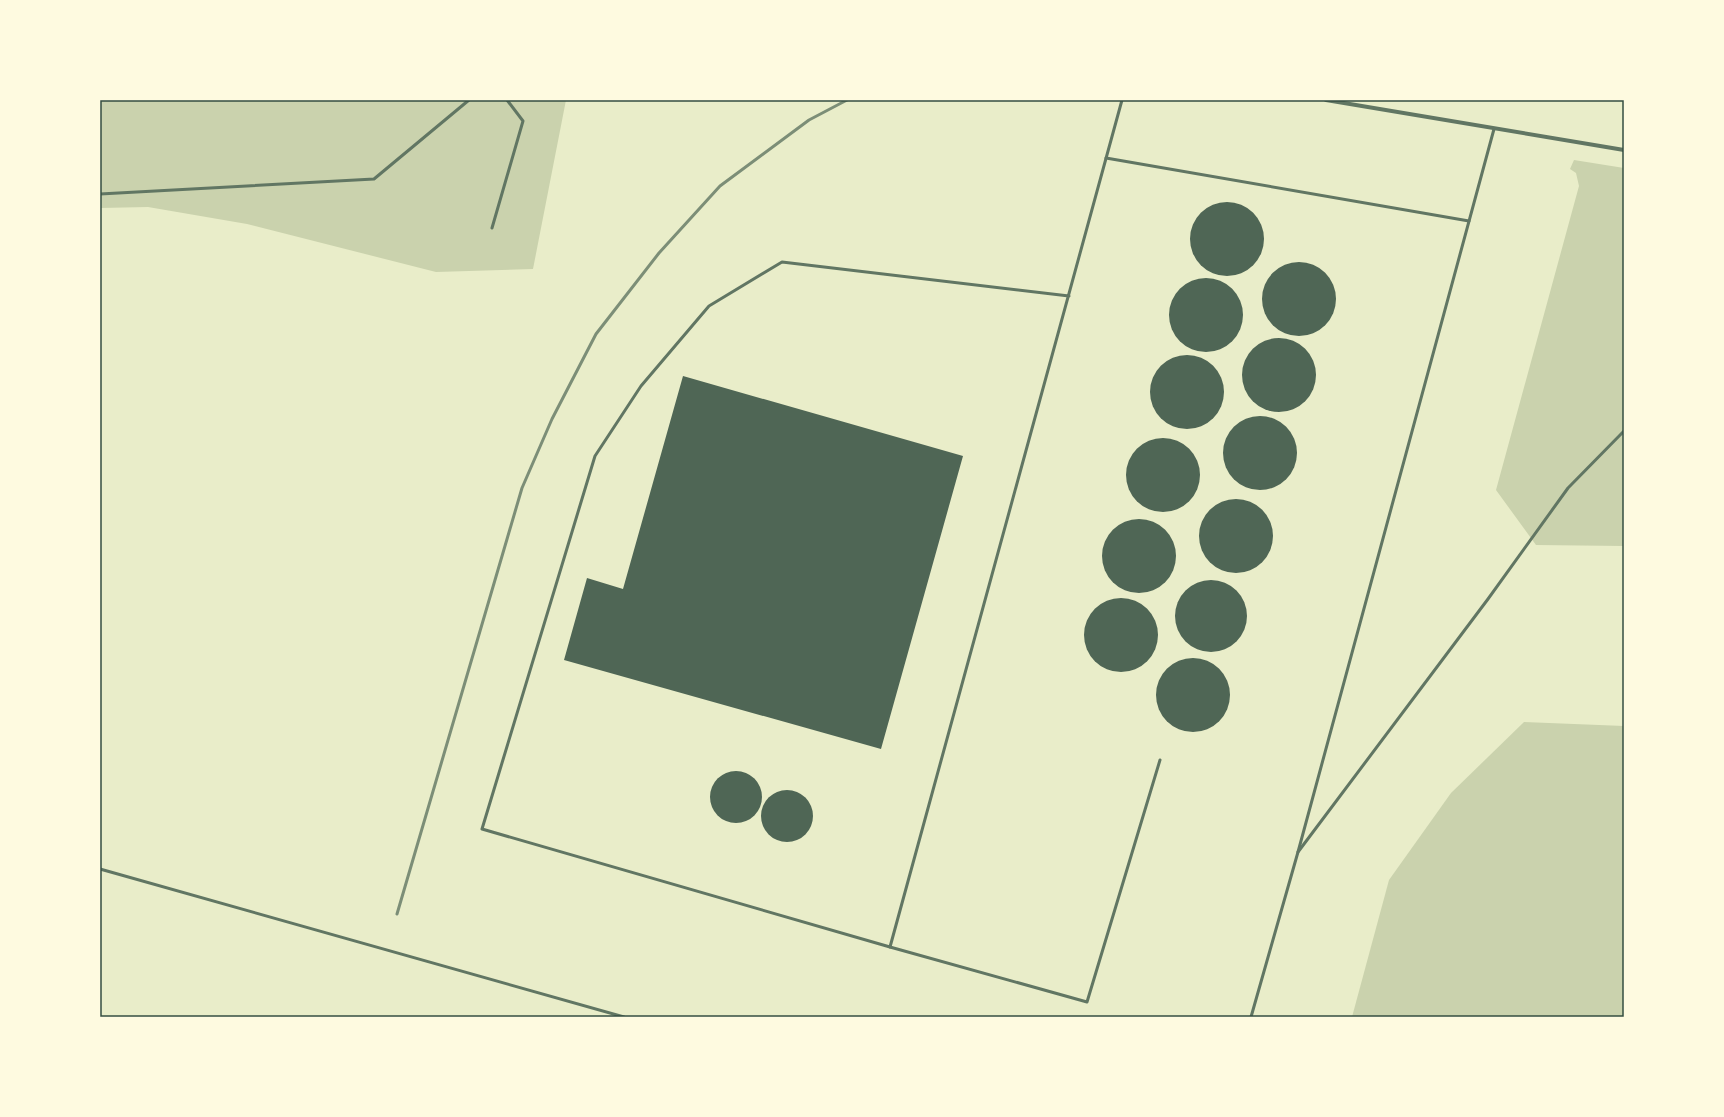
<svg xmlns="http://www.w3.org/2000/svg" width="1724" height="1117" font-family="'Public Sans',sans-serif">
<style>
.green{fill:#cad2ad}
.building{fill:#4f6655}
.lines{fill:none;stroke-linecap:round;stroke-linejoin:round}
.service{stroke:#617663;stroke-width:3}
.minor{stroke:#617663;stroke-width:4}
.rail{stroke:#7c8e77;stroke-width:3}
.neatline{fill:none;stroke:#344e41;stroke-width:1.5}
</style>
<rect width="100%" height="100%" fill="#e9edc9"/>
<g class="green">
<path d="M100 100H566L533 269 436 272 247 224 148 207 100 208Z"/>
<path d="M1574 160 1624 168V546L1536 545 1496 490 1579 186 1576 173 1570 169Z"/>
<path d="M1524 722 1624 726V1017H1352L1389 880 1451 793Z"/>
</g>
<g class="building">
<circle cx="1227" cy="239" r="37"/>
<circle cx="1299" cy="299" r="37"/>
<circle cx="1206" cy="315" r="37"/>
<circle cx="1279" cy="375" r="37"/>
<circle cx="1187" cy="392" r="37"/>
<path d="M683 376 963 456 881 749 564 660 587 578 623 589Z"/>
<circle cx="1260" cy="453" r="37"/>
<circle cx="1163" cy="475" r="37"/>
<circle cx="1236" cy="536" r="37"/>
<circle cx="1139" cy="556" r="37"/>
<circle cx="1211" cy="616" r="36"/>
<circle cx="1121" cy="635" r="37"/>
<circle cx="1193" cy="695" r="37"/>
<circle cx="736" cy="797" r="26"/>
<circle cx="787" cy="816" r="26"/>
</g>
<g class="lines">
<g class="service">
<path d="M1106 158 1469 221"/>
<path d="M100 194 374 179 469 100"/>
<path d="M492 228 523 121 507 100"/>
<path d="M1069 296 782 262 709 306 641 386 595 456 482 829 890 947 1122 100"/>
<path d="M1298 852 1494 129"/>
<path d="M100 869 624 1017"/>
<path d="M890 947 1087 1002 1160 760"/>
<path d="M1251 1017 1298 852 1488 599 1568 488 1624 431"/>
</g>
<path class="minor" d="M1326 100 1624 150"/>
<path class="rail" d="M397 914 522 488 552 419 596 334 659 253 720 186 809 120 847 100"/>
</g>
<rect width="1724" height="1117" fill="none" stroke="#fefae0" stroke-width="202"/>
<rect x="101" y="101" width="1522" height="915" class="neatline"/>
</svg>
